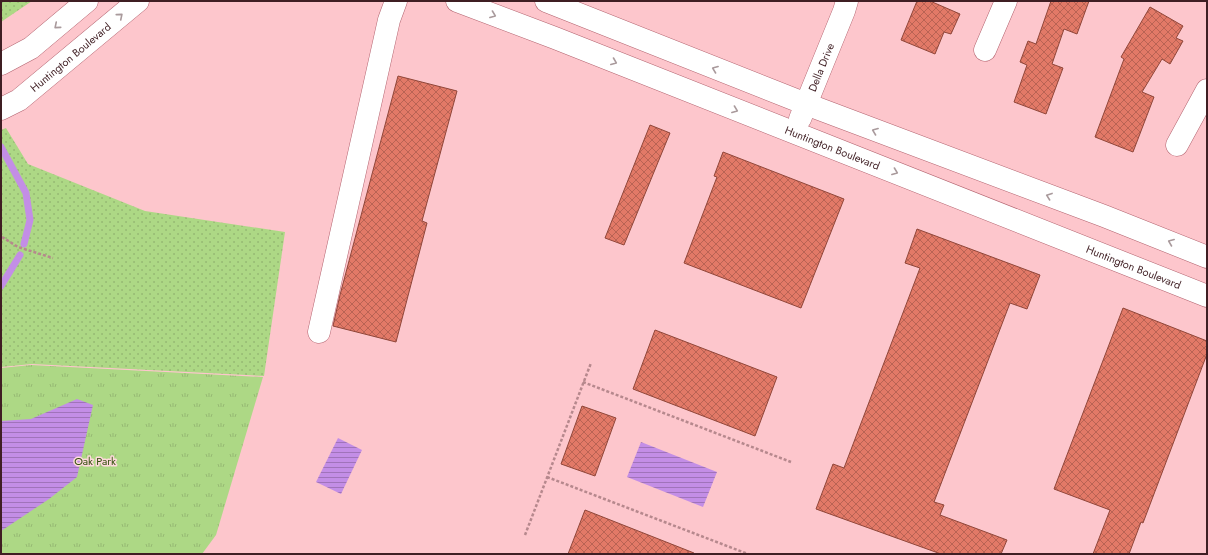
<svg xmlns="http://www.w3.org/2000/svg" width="1208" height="555" font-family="Jost,sans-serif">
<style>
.grass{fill:url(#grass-dots)}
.park{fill:url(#park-tufts)}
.water{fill:url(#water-rules)}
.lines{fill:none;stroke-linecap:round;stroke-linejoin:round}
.stream{stroke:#c38ee6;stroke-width:7}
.building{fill:url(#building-cross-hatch);stroke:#904639}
.minor-casing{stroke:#b2626e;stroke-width:23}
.path{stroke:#b6888d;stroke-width:2.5;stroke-dasharray:3 2;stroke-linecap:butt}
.minor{stroke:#fff;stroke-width:22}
.oneway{stroke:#a99a9c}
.labels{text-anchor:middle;stroke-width:3;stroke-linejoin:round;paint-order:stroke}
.street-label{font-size:11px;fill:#3f1e23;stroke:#fed9dd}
.park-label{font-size:11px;fill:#32500c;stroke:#fed9dd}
</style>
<defs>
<pattern id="grass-dots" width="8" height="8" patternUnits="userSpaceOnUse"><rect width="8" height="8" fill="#add885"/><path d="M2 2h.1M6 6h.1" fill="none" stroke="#96b973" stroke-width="1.8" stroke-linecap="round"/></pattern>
<pattern id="park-tufts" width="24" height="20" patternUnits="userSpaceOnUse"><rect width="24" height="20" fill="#add885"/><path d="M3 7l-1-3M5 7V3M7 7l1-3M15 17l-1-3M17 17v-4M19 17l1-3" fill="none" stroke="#96b973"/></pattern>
<pattern id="water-rules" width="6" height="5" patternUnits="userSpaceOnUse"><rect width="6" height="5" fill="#c38ee6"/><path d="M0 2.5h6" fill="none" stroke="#a073ba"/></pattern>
<pattern id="building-cross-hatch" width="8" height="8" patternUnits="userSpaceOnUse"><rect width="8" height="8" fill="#e27967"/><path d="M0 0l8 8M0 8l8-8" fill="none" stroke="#b96354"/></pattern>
</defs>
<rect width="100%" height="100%" fill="#fdc6cc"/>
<g class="grass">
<path d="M1 1H32L1 22Z"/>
<path d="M6 128 28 164 145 211 285 232 264 376 32 364 1 367V130Z"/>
</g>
<path class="park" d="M31 365 263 377 216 535 202 554H1V368Z"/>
<g class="water">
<path d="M77 399 93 405 77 477 49 499 1 531V421L31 419Z"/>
<path d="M338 438 362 450 341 494 316 482Z"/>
<path d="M641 442 717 472 703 507 627 477Z"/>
</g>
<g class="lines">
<g class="stream">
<path d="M1 147 26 193 30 220 24 244"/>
<path d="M1 286 20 255"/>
</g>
</g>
<g class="building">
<path d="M917 1H930L960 14 951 34 944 32 935 54 901 40Z"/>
<path d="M1051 1H1089L1077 34 1064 29 1052 64 1063 68 1046 114 1014 102 1027 65 1020 62 1028 41 1036 44Z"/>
<path d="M1150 7 1183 26 1176 38 1183 41 1170 64 1162 59 1142 92 1154 97 1133 152 1095 137 1124 59 1121 57Z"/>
<path d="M398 76 457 91 422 221 427 223 396 342 333 326 340 295Z"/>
<path d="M650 125 670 133 624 245 605 238Z"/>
<path d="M723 152 844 199 801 308 684 263 717 177 714 176Z"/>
<path d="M917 229 1040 275 1027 309 1010 303 934 502 944 505 940 515 1007 540 1001 554H941L816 509 833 464 844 468 920 268 905 263Z"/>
<path d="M1123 308 1207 341V354L1143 523 1141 522 1129 554H1093L1110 510 1054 489Z"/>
<path d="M655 330 777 377 755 436 633 389Z"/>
<path d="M582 406 616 418 595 476 561 464Z"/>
<path d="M585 510 694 553 693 554H568Z"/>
</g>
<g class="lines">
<defs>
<g id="minor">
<path id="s1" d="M457 1 555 38 1207 296"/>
<path d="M546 1 806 104 1104 216 1207 257"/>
<path d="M985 50 1006 1"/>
<path d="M1 64 31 48 87 1"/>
<path id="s2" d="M1 109 19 100 138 1"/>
<path id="s3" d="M800 119 844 11 847 1"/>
<path d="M1177 145 1207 90"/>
<path d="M319 332 389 20 396 1"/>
</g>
</defs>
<use href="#minor" class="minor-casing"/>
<g class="path">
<path d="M2 237 18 247 53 258"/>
<path d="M583 382 791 462"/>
<path d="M547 477 748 554"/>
<path d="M525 535 591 363"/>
</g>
<use href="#minor" class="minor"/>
</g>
<defs><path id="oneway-chevron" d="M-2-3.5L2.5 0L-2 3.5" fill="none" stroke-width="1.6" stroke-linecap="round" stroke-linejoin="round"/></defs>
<g class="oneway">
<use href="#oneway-chevron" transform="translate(493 15) rotate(21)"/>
<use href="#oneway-chevron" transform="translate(120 16) rotate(-40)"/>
<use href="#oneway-chevron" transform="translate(57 26) rotate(140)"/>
<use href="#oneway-chevron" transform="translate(614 62) rotate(22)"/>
<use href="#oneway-chevron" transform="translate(715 69) rotate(-159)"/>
<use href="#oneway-chevron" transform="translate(735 110) rotate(21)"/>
<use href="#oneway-chevron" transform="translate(875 131) rotate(-159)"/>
<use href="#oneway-chevron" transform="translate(895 172) rotate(21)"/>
<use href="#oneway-chevron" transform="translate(1049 196) rotate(-160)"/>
<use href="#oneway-chevron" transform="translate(1171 242) rotate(-158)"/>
</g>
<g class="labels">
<g class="street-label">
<text dy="4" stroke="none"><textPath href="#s2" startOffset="87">Huntington Boulevard</textPath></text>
<text dy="4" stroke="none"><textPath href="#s3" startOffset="56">Della Drive</textPath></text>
<text dy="4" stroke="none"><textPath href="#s1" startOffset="403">Huntington Boulevard</textPath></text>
<text dy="4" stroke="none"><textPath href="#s1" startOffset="727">Huntington Boulevard</textPath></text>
</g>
<g class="park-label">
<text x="95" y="465">Oak Park</text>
</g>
</g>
<rect width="1208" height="555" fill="none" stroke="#3f1e23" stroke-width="4"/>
</svg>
